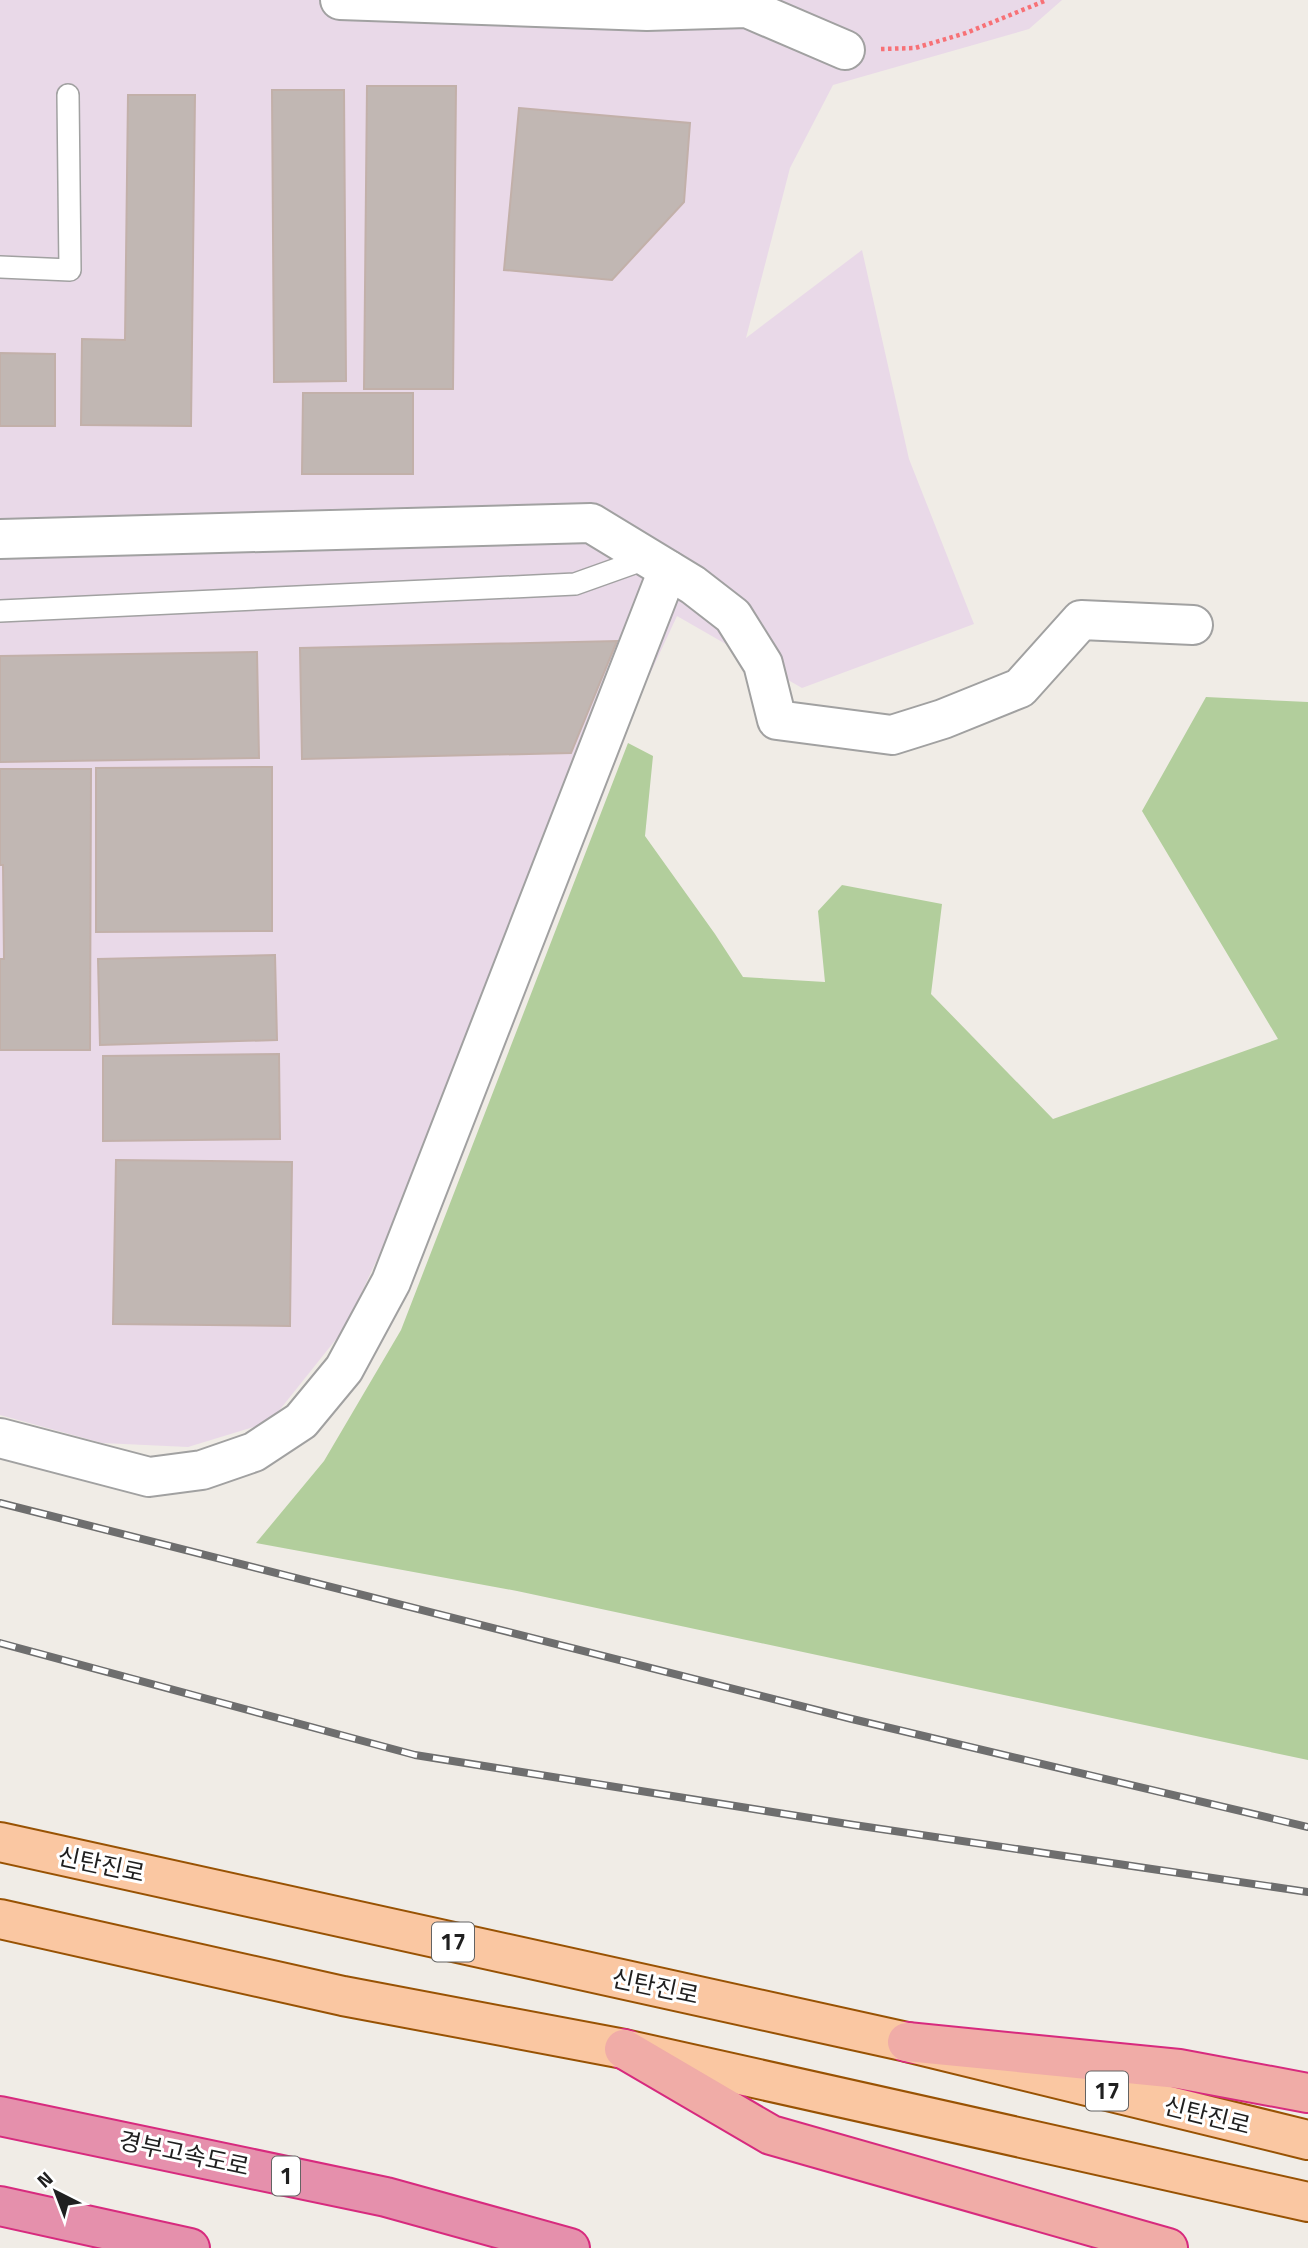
<svg xmlns="http://www.w3.org/2000/svg" width="1308" height="2248" font-family="'Titillium Web','Noto Sans KR',sans-serif">
<style>
.industrial{fill:#e9d9e8}
.forest{fill:#b2ce9c}
.building{fill:#c1b7b3;stroke:#c2b0a9;stroke-width:2}
.lines{fill:none;stroke-linecap:round;stroke-linejoin:round}
.service-casing{stroke:#a1a1a1;stroke-width:24}
.minor-casing{stroke:#a1a1a1;stroke-width:42}
.tertiary-casing{stroke:#a1a1a1;stroke-width:42}
.primary-casing{stroke:#985203;stroke-width:42}
.trunk-casing{stroke:#d72a7e;stroke-width:42}
.motorway-casing{stroke:#d72a7e;stroke-width:42}
.path{stroke:#f77176;stroke-width:4.5;stroke-dasharray:3.5 3.5;stroke-linecap:butt}
.service{stroke:#fff;stroke-width:21}
.minor{stroke:#fff;stroke-width:38}
.tertiary{stroke:#fff;stroke-width:38}
.primary{stroke:#fac7a2;stroke-width:38}
.trunk{stroke:#f0aca7;stroke-width:38}
.motorway{stroke:#e590ac;stroke-width:38}
.rail-casing{stroke:#6e6e6e;stroke-width:8}
.rail{stroke:#fff;stroke-width:5;stroke-dasharray:16;stroke-linecap:butt}
.labels{text-anchor:middle;stroke-width:6;stroke-linejoin:round;paint-order:stroke}
.shield{fill:#fff;stroke:#636363;stroke-width:2}
.shield-label{font-size:23px;font-weight:bold;fill:#202020}
.street-label{font-size:24px;fill:#202020;stroke:#fff}
</style>
<rect width="100%" height="100%" fill="#f0ece6"/>
<path class="industrial" d="M0 0H1062L1029 29 833 85 790 168 746 338 862 250 909 459 974 624 802 688 677 616 345 1328 270 1422 188 1447 102 1443 0 1415Z"/>
<path class="forest" d="M1206 697 1308 702V1760L517 1591 256 1543 324 1461 401 1330 628 743 653 756 645 836 715 934 743 977 825 982 818 911 842 885 942 904 931 994 1053 1119 1278 1039 1142 811Z"/>
<g class="building">
<path d="M367 86H456L453 389H364Z"/>
<path d="M272 90H344L346 381 274 382Z"/>
<path d="M128 95H195L191 426 81 425 82 339 125 340Z"/>
<path d="M519 108 690 123 684 202 612 280 504 270Z"/>
<path d="M0 353 55 354V426H0Z"/>
<path d="M303 393H413V474H302Z"/>
<path d="M617 641 571 753 302 759 300 648Z"/>
<path d="M257 652 259 758 0 762V656Z"/>
<path d="M272 767V931L96 932V768Z"/>
<path d="M0 769H91L90 1050H0V959H4L3 865H0Z"/>
<path d="M275 955 277 1040 100 1045 98 959Z"/>
<path d="M279 1054 280 1139 103 1141V1056Z"/>
<path d="M116 1160 292 1162 290 1326 113 1324Z"/>
</g>
<g class="lines">
<defs>
<g id="service">
<path d="M0 267 70 270 68 95"/>
<path d="M0 611 575 584 648 558"/>
</g>
<path id="minor" d="M0 539 591 523 693 585 733 616 763 664 777 720 892 735 943 719 1020 688 1081 620 1193 625"/>
<g id="tertiary">
<path d="M340 0 647 11 747 8 845 50"/>
<path d="M0 1438 149 1477 202 1470 254 1452 301 1421 344 1369 391 1282 668 570"/>
</g>
<g id="primary">
<path d="M0 1842 907 2042 1308 2140"/>
<path d="M0 1919 343 1996 624 2049 1308 2202"/>
</g>
<g id="trunk">
<path d="M907 2042 1179 2069 1308 2093"/>
<path d="M624 2049 771 2135 1168 2248"/>
</g>
<g id="motorway">
<path d="M0 2116 386 2197 570 2248"/>
<path d="M0 2206 190 2248"/>
</g>
</defs>
<use href="#service" class="service-casing"/>
<use href="#minor" class="minor-casing"/>
<use href="#tertiary" class="tertiary-casing"/>
<use href="#primary" class="primary-casing"/>
<use href="#trunk" class="trunk-casing"/>
<use href="#motorway" class="motorway-casing"/>
<path class="path" d="M881 49 915 48 966 33 1047 0"/>
<use href="#service" class="service"/>
<use href="#minor" class="minor"/>
<use href="#tertiary" class="tertiary"/>
<use href="#primary" class="primary"/>
<use href="#trunk" class="trunk"/>
<use href="#motorway" class="motorway"/>
<defs>
<g id="rail">
<path d="M0 1503 852 1719 1308 1827"/>
<path d="M0 1643 415 1755 854 1825 1308 1892"/>
</g>
</defs>
<use href="#rail" class="rail-casing"/>
<use href="#rail" class="rail"/>
</g>
<g class="labels">
<g class="shield">
<rect x="432" y="1922.5" width="42" height="39" rx="5"/>
<rect x="1086" y="2071.5" width="42" height="39" rx="5"/>
<rect x="272" y="2156.5" width="28" height="39" rx="5"/>
</g>
<g class="shield-label">
<text x="453" y="1950">17</text>
<text x="1107" y="2099">17</text>
<text x="286" y="2184">1</text>
</g>
<g class="street-label">
<text transform="translate(101 1865) rotate(12)" y="8">신탄진로</text>
<text transform="translate(655 1987) rotate(12)" y="8">신탄진로</text>
<text transform="translate(1207 2116) rotate(14)" y="8">신탄진로</text>
<text transform="translate(184 2154) rotate(12)" y="8">경부고속도로</text>
</g>
</g>
<g transform="translate(56 2192) rotate(318)" stroke="#ffffff" stroke-width="5" paint-order="stroke">
<path d="M0-5L12 26L0 18L-12 26Z" fill="#202020"/>
<text y="-10" font-size="19" font-weight="bold" text-anchor="middle" fill="#202020">N</text>
</g>
</svg>
